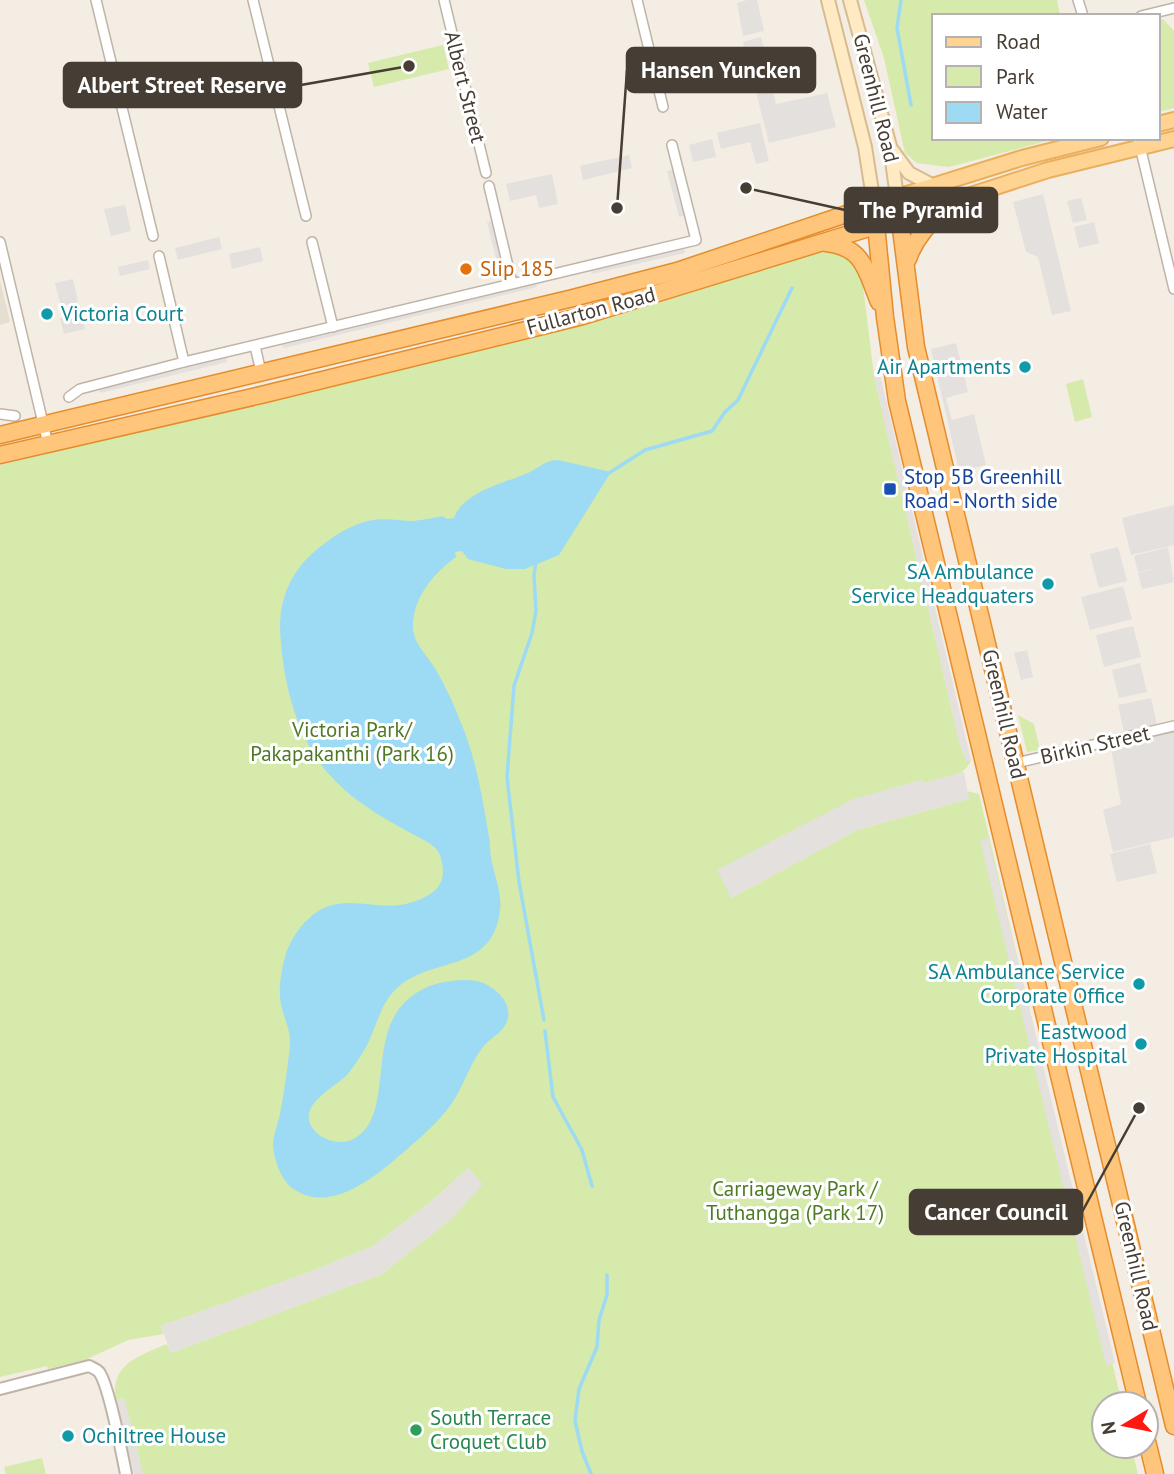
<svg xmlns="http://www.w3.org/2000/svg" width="1174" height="1474" font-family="'PT Sans',sans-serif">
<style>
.residential{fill:#e7ded2}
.green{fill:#d5eaab}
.parking{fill:#e4e0dd}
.water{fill:#9ddaf4}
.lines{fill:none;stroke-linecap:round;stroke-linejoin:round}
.stream{stroke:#9ddaf4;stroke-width:3.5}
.minor-casing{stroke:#bfb4a7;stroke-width:12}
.tertiary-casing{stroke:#bfb4a7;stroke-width:14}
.secondary-casing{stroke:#d6bc91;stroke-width:16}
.primary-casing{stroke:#eaaf5c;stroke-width:18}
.trunk-casing{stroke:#e58c2c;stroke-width:19}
.minor{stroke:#fff;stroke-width:9}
.tertiary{stroke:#fff;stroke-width:10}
.secondary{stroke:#ffeac3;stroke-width:12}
.primary{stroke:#ffd392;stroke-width:14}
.trunk{stroke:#ffc67b;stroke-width:16}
.food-dot{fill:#e8710a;stroke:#fff;stroke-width:2.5}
.culture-dot{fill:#0f9aa8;stroke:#fff;stroke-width:2.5}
.transit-dot{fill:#1a4fb4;stroke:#fff;stroke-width:2.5}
.leisure-dot{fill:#2e9e5b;stroke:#fff;stroke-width:2.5}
.labels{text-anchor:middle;stroke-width:6;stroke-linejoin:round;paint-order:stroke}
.street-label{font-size:21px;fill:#463d34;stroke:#fff}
.food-label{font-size:21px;fill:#c56008;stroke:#fff;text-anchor:start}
.culture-label{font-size:21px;fill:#0d838f;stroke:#fff;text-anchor:end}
.transit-label{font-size:21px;fill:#164399;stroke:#fff;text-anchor:start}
.park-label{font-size:21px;fill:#4f7a24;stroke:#fff}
.leisure-label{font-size:21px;fill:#27864d;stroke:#fff;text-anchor:start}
.leader{fill:none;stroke:#463d34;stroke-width:2.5}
.callout-dot{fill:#463d34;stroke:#fff;stroke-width:2.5}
.callout{fill:#463d34;stroke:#463d34;stroke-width:2.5}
.callout-label{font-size:23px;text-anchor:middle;font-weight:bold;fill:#fff}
</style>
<rect width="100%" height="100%" fill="#f3ede4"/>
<path class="residential" d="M0 280 10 322 0 325Z"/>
<g class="green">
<path d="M864 0H1057L1060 16H934V138H1058L949 167 917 163 905 153 884 58Z"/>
<path d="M1163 19 1174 31V108L1158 112V20Z"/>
<path d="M443 45 449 69 374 87 368 63Z"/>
<path d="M829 250C848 254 855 260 862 278L874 376 959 741 966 761 971 760C965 778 940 779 923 783L922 780 897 787 805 825 770 842 731 898 857 830 969 799 967 791 979 794 1122 1404H1104V1446H1131L1138 1474H143L124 1398 116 1400C109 1364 141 1355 167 1344L171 1353 382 1274 451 1219 482 1184 468 1168 434 1199 373 1246 312 1271 161 1326 164 1334 128 1340 85 1360 48 1369 47 1366 0 1377V465L586 324Z"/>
<path d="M1083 379 1092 417 1075 422 1066 384Z"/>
<path d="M1018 715 1034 724 1040 750 1027 752Z"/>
<path d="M42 1458 46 1474H6L4 1467Z"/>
</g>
<g class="parking">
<path d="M747 0H757L764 31 743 36 737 3Z"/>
<path d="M761 37 776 104 827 93 836 127 769 143 743 42Z"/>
<path d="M760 123 769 161 756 164 750 142 721 149 717 133Z"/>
<path d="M712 139 716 157 693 162 689 145Z"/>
<path d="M629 155 632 168 583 180 580 166Z"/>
<path d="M675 169 687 215 679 217 667 171Z"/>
<path d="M552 174 558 204 539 208 536 195 510 201 506 184Z"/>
<path d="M1043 194 1071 311 1052 315 1038 257 1026 252 1013 202Z"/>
<path d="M1081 198 1087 220 1073 223 1067 201Z"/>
<path d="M125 205 131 231 111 236 104 209Z"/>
<path d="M495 220 505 264 498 266 487 222Z"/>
<path d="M1094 222 1099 243 1079 248 1074 227Z"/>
<path d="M219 237 222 249 178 260 175 248Z"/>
<path d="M260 247 263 261 232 269 229 254Z"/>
<path d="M684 249 685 253 592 274 591 271Z"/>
<path d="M148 260 150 269 120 276 118 267Z"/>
<path d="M73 279 78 302 61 306 55 283Z"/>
<path d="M536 284 537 287 284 348 282 345Z"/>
<path d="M81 313 85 329 64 334 60 318Z"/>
<path d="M956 343 968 392 946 398 952 420 974 414 986 465 959 471 931 349Z"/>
<path d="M226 358 227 362 100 393 99 389Z"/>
<path d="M880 375 971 760 966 762 959 741 874 376Z"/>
<path d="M1174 505V545L1131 555 1122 518Z"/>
<path d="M1118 547 1127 581 1099 588 1090 554Z"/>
<path d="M1168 547 1174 582 1142 589 1138 573 1157 568 1138 572 1134 556Z"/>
<path d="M1123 586 1132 619 1090 630 1081 597Z"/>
<path d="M1133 626 1141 657 1104 667 1096 635Z"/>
<path d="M1027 650 1033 677 1021 680 1014 653Z"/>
<path d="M1140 663 1147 692 1119 698 1112 670Z"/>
<path d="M1151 698 1157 725 1124 732 1118 705Z"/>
<path d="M1174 731V837L1113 852 1103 810 1121 804 1111 748Z"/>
<path d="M964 772 969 799 857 830 731 898 717 870 853 799 922 780 923 783Z"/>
<path d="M988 838 1115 1363 1106 1365 980 840Z"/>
<path d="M1150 844 1157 873 1117 882 1110 854Z"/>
<path d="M468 1168 483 1184 451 1219 382 1274 171 1353 161 1326 312 1271 373 1246 434 1199Z"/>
<path d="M124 1398 143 1474H134L116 1400Z"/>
</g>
<path class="water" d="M558 460 611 472 559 555 525 569H506L468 559 462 551 455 552 456 557C434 573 412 598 413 628 414 645 428 656 436 670 446 687 454 705 461 723 477 761 483 802 490 843 489 866 503 888 500 911 491 976 429 955 395 990 378 1007 376 1032 363 1052 358 1060 352 1069 346 1076 336 1085 323 1092 315 1102 293 1127 334 1153 357 1137 394 1112 367 1038 406 1001 419 989 434 983 451 981 467 979 484 979 497 992 505 999 510 1008 508 1018 505 1032 491 1037 483 1047 472 1061 467 1076 459 1091 451 1108 435 1124 421 1137 390 1163 336 1220 292 1188 281 1180 273 1157 273 1143 274 1134 278 1123 280 1114 284 1094 288 1065 290 1045 291 1027 281 1014 280 997 279 985 282 968 285 957 291 936 308 913 329 906 362 896 388 917 427 896 437 890 442 884 443 873 443 863 441 852 433 846 426 840 415 836 407 831 378 815 349 798 327 772 297 736 285 688 281 643 276 598 292 566 328 541 341 531 357 523 373 520 386 518 400 521 413 521 423 520 433 518 442 516L447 519 454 518C463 492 505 483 528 473 541 467 543 461 558 460Z"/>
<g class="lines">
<g class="stream">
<path d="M901 0 897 28 911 105"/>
<path d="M606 475 645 450 712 431 725 412 738 400 792 288"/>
<path d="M536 562 534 575 536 611 532 633 514 686 507 777 519 882 544 1020"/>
<path d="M545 1031 553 1097 582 1150 592 1186"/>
<path d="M591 1474 582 1451 575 1421 579 1389 597 1347 599 1320 607 1295V1275"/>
</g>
<defs>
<g id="minor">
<path d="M96 0 153 236"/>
<path d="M253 0 306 216"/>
<path d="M444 0 486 173"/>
<path d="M637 0 663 107"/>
<path d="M1078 0 1083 16"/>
<path d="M1141 16 1174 8"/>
<path d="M1138 138 1174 289"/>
<path d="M489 186 512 283"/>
<path d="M0 242 48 444"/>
<path d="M312 242 333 327"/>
<path d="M159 256 184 362"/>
<path d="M255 346 261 372"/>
<path d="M69 397 80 389 184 362 696 240 672 145"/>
<path d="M0 414 15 416"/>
<path d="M1016 763 1174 726"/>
</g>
<path id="tertiary" d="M0 1389 89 1366C93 1368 96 1369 99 1372 109 1385 122 1454 126 1474"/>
<g id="secondary">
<path d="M828 0 865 147 874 204"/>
<path d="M850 0 890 146 897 197"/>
<path d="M892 150 909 173 932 185"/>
</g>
<g id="primary">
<path d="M1158 124 1174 120"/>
<path d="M897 197 1022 158 1101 138"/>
<path d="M900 218 1048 170 1174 139"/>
</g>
<g id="trunk">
<path d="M874 204 885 317 897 401 1138 1404"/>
<path d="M826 243C864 247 866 271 879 302"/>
<path d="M908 259C916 235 934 219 952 201"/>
<path d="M0 435 569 299 677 271 897 197 916 347 1174 1426"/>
<path d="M0 455 261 395 583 316 885 223"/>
<path d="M1146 1437 1155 1474"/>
</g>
</defs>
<use href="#minor" class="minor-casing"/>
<use href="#tertiary" class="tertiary-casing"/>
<use href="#secondary" class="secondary-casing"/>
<use href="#primary" class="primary-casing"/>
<use href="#trunk" class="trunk-casing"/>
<use href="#minor" class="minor"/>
<use href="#tertiary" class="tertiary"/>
<use href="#secondary" class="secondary"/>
<use href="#primary" class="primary"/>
<use href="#trunk" class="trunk"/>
</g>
<circle class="food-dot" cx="466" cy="269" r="7"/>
<g class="culture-dot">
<circle cx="47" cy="314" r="7"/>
<circle cx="1025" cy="367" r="7"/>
<circle cx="1048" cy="584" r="7"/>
<circle cx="1139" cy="984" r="7"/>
<circle cx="1141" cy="1044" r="7"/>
<circle cx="68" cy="1436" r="7"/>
</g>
<rect class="transit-dot" x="883" y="482" width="14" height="14" rx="3.5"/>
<circle class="leisure-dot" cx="416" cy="1430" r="7"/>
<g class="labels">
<g class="street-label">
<text transform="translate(465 87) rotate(76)" y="7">Albert Street</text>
<text transform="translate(876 98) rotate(76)" y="7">Greenhill Road</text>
<text transform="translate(591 311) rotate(-15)" y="7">Fullarton Road</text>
<text transform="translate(1004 714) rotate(77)" y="7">Greenhill Road</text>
<text transform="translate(1095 745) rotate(-13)" y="7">Birkin Street</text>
<text transform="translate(1136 1266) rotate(77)" y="7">Greenhill Road</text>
</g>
<g class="food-label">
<text x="480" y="276">Slip 185</text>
</g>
<g class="culture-label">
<text x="61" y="321" text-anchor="start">Victoria Court</text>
<text x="1011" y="374">Air Apartments</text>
<text x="1034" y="579">SA Ambulance<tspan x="1034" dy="24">Service Headquaters</tspan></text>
<text x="1125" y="979">SA Ambulance Service<tspan x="1125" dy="24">Corporate Office</tspan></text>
<text x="1127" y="1039">Eastwood<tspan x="1127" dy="24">Private Hospital</tspan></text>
<text x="82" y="1443" text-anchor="start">Ochiltree House</text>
</g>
<g class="transit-label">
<text x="904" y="484">Stop 5B Greenhill<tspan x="904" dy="24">Road - North side</tspan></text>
</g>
<g class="park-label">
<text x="352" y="737">Victoria Park/<tspan x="352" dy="24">Pakapakanthi (Park 16)</tspan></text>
<text x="795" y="1196">Carriageway Park /<tspan x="795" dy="24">Tuthangga (Park 17)</tspan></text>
</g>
<g class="leisure-label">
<text x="430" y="1425">South Terrace<tspan x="430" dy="24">Croquet Club</tspan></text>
</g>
</g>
<path class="leader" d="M617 208L627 70M409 66L301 85M746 188L845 210M1139 1108L1082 1212"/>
<g class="callout-dot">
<circle cx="617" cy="208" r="7"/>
<circle cx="409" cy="66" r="7"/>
<circle cx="746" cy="188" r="7"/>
<circle cx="1139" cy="1108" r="7"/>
</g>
<g class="callout">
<rect x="627" y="48" width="188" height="44" rx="7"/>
<rect x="64" y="63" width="237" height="44" rx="7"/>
<rect x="845" y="188" width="152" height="44" rx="7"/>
<rect x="910" y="1190" width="172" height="44" rx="7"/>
</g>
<g class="callout-label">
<text x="721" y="78">Hansen Yuncken</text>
<text x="182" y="93">Albert Street Reserve</text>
<text x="921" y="218">The Pyramid</text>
<text x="996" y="1220">Cancer Council</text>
</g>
<rect x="932" y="14" width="228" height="126" fill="#ffffff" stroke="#b5b1ae" stroke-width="2"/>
<rect x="946" y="37" width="35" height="10" fill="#ffd392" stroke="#b5b1ae" stroke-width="2"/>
<text x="996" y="49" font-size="21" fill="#463d34">Road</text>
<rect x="946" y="66" width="35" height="21" fill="#d5eaab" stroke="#b5b1ae" stroke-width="2"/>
<text x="996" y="84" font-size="21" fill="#463d34">Park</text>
<rect x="946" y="102" width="35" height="21" fill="#9ddaf4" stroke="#b5b1ae" stroke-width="2"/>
<text x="996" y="119" font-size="21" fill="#463d34">Water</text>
<g transform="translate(1125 1425) rotate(260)"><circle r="33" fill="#ffffff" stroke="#b5b1ae" stroke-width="2"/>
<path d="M0-5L12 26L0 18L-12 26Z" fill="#ff1810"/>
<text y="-10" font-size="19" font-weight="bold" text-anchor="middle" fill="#463d34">N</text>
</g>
</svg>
